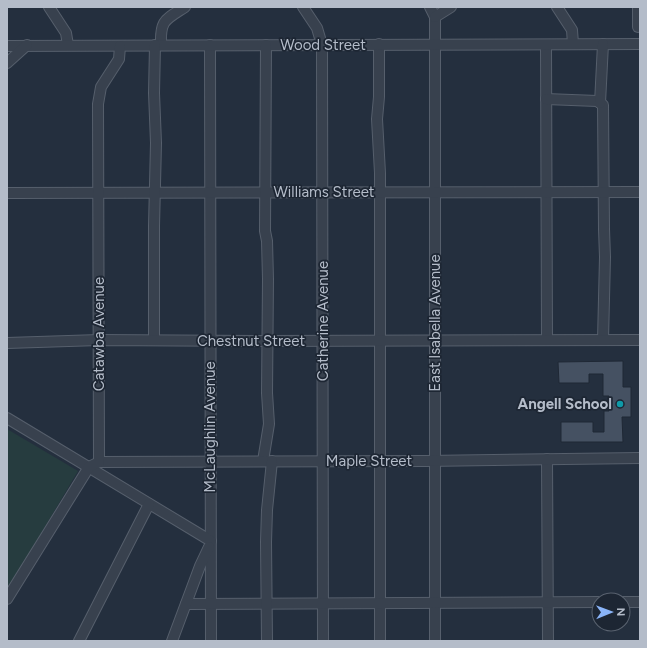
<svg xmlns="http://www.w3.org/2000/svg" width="647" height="648" font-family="Figtree,sans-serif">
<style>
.green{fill:#263c3f}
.building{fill:#455162;stroke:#1f2835}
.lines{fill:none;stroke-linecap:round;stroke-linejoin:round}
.minor-casing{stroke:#565f6c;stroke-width:12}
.minor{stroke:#38414e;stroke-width:10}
.culture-dot{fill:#0f9aa8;stroke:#1d2633;stroke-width:1.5}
.labels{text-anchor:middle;stroke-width:3.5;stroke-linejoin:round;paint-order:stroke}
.street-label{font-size:15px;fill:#b4bcc9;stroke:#1d2633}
.poi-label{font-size:15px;font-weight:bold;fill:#b4bcc9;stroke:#1d2633;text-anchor:end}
</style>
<rect width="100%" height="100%" fill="#242f3e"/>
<path class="green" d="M7 429 78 471 7 591Z"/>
<path class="building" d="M623 361V387H631V417H622L623 442H561V422H593V432H604V411H609V396H603V374H589V383H559L558 362Z"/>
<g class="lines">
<defs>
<g id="minor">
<path d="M49 7 66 33 68 45"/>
<path d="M303 7 317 28 322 45 323 641"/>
<path d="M430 7 435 17V641"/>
<path d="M557 7 572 30 573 44"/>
<path d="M435 17 451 7"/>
<path d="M638 27V7"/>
<path d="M379 44V97L377 119 380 173V641"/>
<path d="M161 45C160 20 165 20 185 7"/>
<path d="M210 45 211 641"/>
<path d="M546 45 547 340"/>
<path d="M7 46 640 44"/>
<path d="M7 63 27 45"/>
<path d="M546 99 597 101 603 105 604 229 605 257 603 340"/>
<path d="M600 103 603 44"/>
<path d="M7 193 640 192"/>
<path d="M154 340V226L156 143 154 93 155 45"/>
<path d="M7 343 99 340 266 341 640 340"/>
<path d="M7 418 211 541"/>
<path d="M547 459 548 641"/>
<path d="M263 461 269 424 267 393 268 279 267 241 265 231 266 45"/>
<path d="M99 462 426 461 640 458"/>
<path d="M7 599 89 467 99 462 98 104 101 87 119 59 120 46"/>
<path d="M623 602H640"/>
<path d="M186 604 599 602"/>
<path d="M79 641 149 504"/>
<path d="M172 641 200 566 209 547"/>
<path d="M267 641 266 542 267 510 272 461"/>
</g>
</defs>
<use href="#minor" class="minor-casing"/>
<use href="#minor" class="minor"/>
</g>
<circle class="culture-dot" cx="620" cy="404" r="4"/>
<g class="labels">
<g class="street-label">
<text x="323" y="50">Wood Street</text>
<text x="324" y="197">Williams Street</text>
<text transform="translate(323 321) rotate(-90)" y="5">Catherine Avenue</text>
<text transform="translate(435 323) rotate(-90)" y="5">East Isabella Avenue</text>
<text transform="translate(99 334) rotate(-90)" y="5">Catawba Avenue</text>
<text x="251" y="346">Chestnut Street</text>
<text transform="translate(210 427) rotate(-90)" y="5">McLaughlin Avenue</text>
<text x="369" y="466">Maple Street</text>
</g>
<g class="poi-label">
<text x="612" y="409">Angell School</text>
</g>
</g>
<rect width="647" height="648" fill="none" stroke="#b4bcc9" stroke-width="16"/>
<g transform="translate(611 612) rotate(89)"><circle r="19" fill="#1d2633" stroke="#59626f"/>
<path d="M0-3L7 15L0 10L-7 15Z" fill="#8ab4f8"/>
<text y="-6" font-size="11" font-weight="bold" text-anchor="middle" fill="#b4bcc9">N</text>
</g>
</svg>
